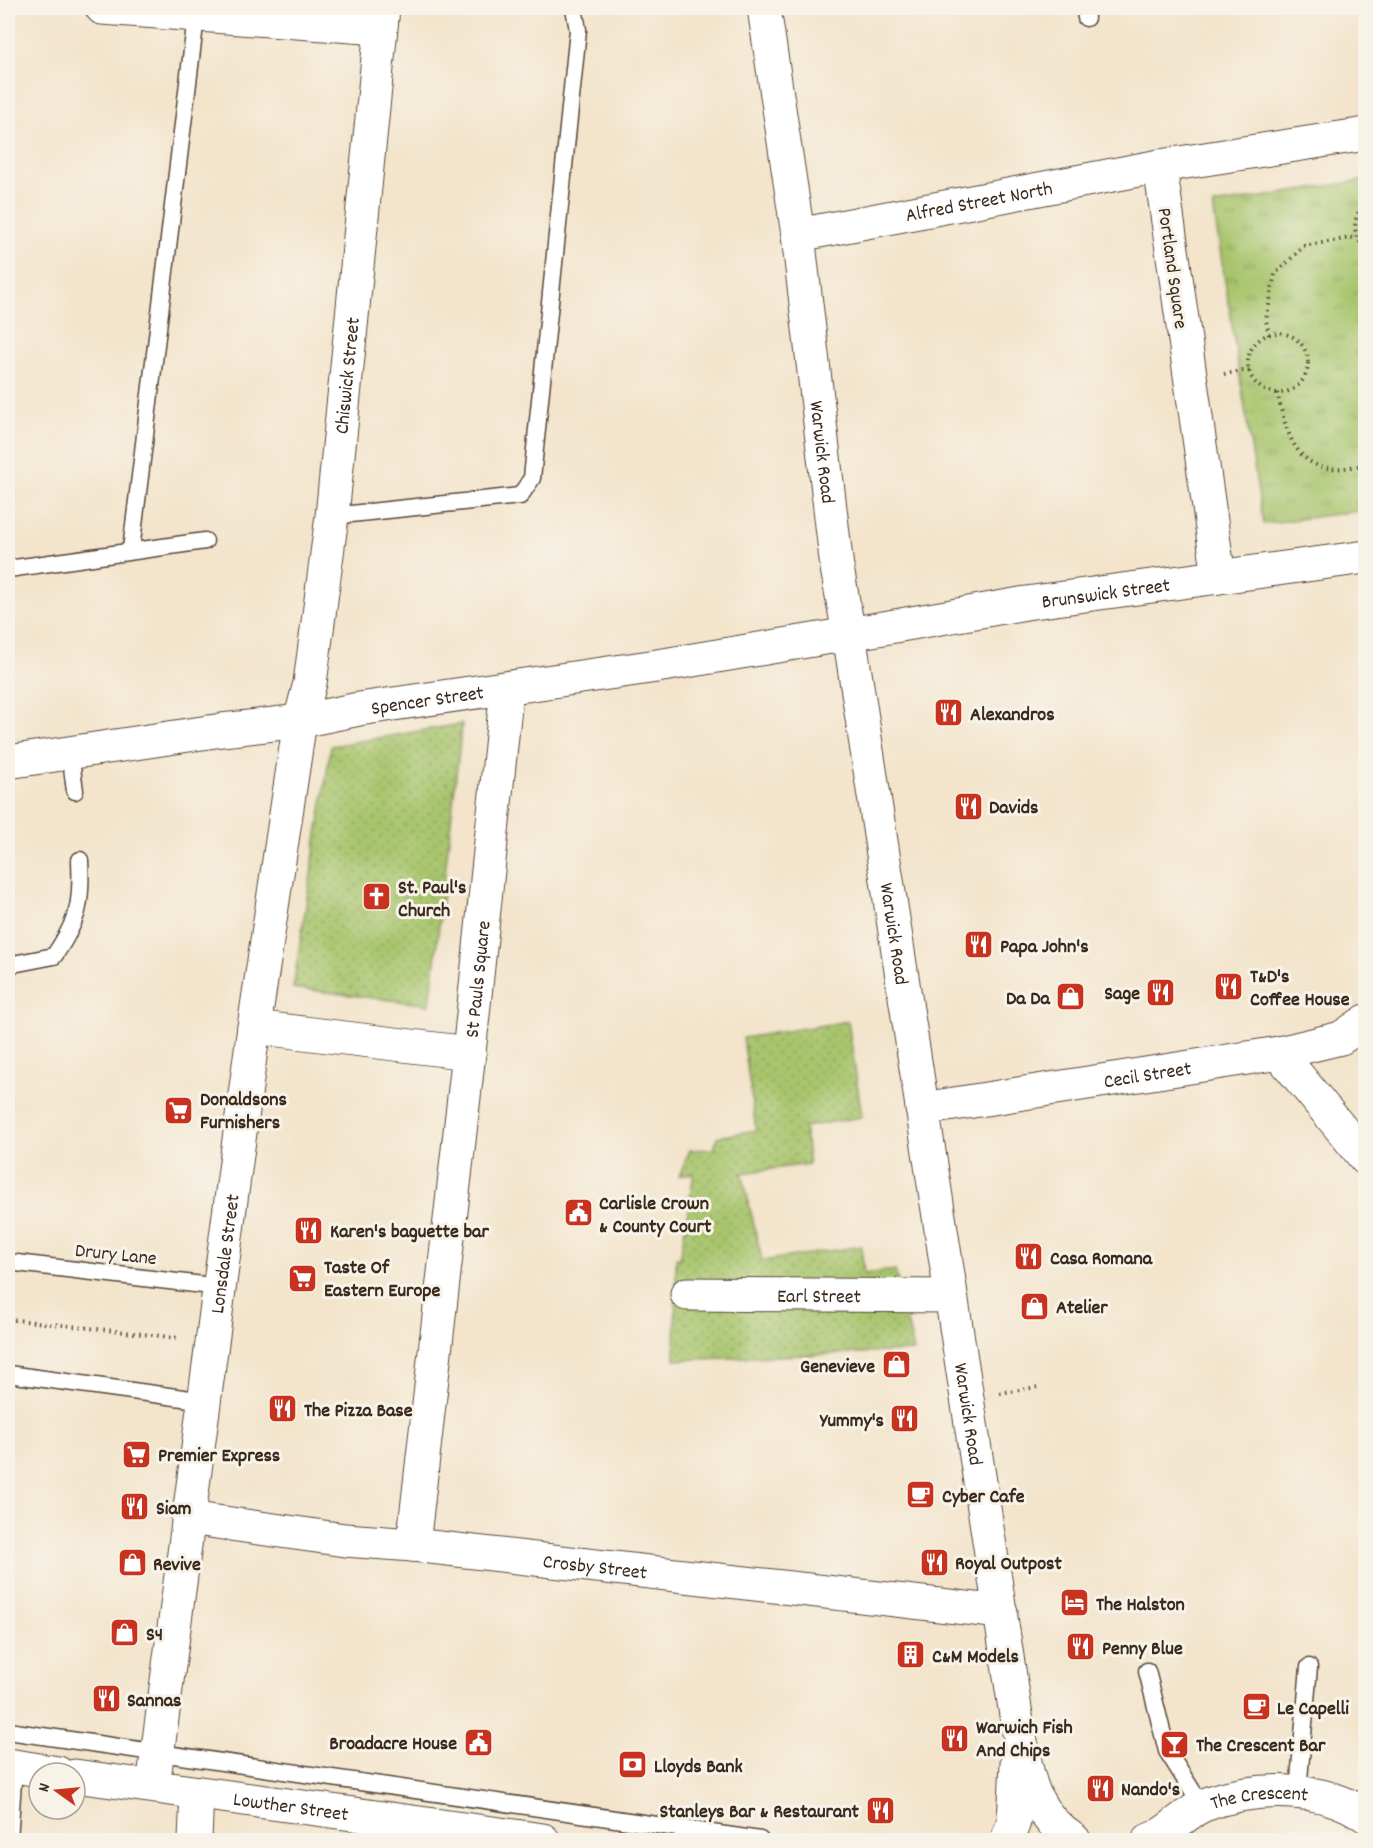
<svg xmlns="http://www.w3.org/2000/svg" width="1373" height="1848" font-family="Dekko,sans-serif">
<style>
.grass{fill:url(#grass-dots);stroke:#727846;stroke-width:1.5}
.park{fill:url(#park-tufts);stroke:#727846;stroke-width:1.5}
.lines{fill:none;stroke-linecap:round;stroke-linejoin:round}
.service-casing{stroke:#574638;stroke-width:19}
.minor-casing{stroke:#574638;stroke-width:35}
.tertiary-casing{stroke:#574638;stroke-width:35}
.primary-casing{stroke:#574638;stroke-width:35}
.path{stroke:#574638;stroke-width:4;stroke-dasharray:1.5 4.5;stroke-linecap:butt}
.service{stroke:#fff;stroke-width:16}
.minor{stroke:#fff;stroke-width:33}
.tertiary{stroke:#fff;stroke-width:33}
.primary{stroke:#fff;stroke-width:33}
.labels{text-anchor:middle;stroke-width:6;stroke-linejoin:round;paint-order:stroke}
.street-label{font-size:20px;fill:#3b2a1e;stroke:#f7f3e8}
.poi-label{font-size:20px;font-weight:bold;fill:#3b2a1e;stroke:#f7f3e8;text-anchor:start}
</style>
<defs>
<pattern id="grass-dots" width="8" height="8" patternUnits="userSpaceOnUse" patternTransform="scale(1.5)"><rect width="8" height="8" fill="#a8c56d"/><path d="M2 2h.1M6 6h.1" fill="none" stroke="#8aa059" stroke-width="1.8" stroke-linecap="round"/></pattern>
<pattern id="park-tufts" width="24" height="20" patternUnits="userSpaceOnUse" patternTransform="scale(1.5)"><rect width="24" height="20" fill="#a8c56d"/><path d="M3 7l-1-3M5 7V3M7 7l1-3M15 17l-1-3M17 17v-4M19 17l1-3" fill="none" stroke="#8aa059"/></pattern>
</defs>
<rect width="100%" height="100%" fill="#f7f3e8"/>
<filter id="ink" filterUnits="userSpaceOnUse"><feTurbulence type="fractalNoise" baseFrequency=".0167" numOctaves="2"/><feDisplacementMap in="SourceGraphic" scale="12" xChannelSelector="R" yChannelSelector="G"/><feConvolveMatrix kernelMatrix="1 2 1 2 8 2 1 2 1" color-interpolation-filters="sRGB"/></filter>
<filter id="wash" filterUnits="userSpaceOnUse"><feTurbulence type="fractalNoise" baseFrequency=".008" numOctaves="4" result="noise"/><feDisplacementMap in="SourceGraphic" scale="24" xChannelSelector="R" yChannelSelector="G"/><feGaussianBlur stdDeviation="1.35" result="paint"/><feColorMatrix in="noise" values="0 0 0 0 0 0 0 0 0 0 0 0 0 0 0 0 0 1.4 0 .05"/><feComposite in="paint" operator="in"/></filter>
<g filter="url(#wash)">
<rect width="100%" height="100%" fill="#f3e4cb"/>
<g class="grass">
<path d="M462 724 430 1005 293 988 331 746Z"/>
<path d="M848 1021 862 1117 804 1127 809 1164 742 1173 762 1261 861 1246 864 1274 895 1270 914 1351 675 1360 676 1258 680 1259 694 1173 679 1176 690 1150 714 1149 717 1137 756 1130 743 1038Z"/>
</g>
<path class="park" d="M1365 180V510L1263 524 1213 205Z"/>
</g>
<g filter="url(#ink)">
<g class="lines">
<defs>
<g id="service">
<path d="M1085 8 1086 18"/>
<path d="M332 516 520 496 532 478 578 30 574 8"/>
<path d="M131 550 197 9"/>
<path d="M8 569 205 541"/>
<path d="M70 752 75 791"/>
<path d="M8 965 54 956C79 919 82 904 80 860"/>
<path d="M8 1262 220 1287"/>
<path d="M8 1374 205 1401"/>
<path d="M1147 1671 1167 1751 1202 1806"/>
<path d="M8 1731 760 1840"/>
<path d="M1298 1791 1309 1667"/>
<path d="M9 1840 14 1766"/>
</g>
<g id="minor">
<path d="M102 8 380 28"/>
<path id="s1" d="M798 235 1160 166"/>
<path d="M1219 577 1160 166 1366 134"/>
<path id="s2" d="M254 1027 469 1053 507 688"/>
<path d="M1279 1053 1366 1159"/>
<path id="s3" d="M922 1109 1279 1053 1341 1038 1366 1021"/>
<path id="s4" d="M687 1294 951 1296"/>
<path id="s5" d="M188 1518 345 1540 413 1545 1001 1612"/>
<path d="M413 1545 469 1053"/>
<path id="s6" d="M153 1786 254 1027 300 721 310 683 332 516 383 8"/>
<path d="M195 1840 197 1793"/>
</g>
<g id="tertiary">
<path id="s7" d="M764 8 798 235 837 568 849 634 1026 603 1366 557"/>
</g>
<g id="primary">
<path id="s8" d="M8 762 222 730 300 721 359 709 657 666 849 634 1018 1728C1029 1777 1029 1810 1074 1840"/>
<path d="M8 1765 58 1773"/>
<path id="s9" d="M75 1776 543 1840"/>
<path d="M1007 1840 1014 1822 1017 1763"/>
<path id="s10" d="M1149 1840C1170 1833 1184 1813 1204 1805 1252 1787 1323 1784 1366 1816"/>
</g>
</defs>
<use href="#service" class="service-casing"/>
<use href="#minor" class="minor-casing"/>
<use href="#tertiary" class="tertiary-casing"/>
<use href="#primary" class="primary-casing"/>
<g class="path">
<path d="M1366 203C1352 216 1351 235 1366 249"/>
<circle cx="1278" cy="363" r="30"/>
<path d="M1269 335 1266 320 1275 274 1304 246 1357 237"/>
<path d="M1224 374 1250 370"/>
<path d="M1277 393C1285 423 1291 463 1328 468 1340 470 1354 466 1366 465"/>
<path d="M8 1319 179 1338"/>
<path d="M1000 1393 1038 1387"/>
</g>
<use href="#service" class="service"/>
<use href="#minor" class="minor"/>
<use href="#tertiary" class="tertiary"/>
<use href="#primary" class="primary"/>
</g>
</g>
<defs>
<symbol id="restaurant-square" viewBox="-11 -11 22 22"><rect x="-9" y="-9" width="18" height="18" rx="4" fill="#c8321e" stroke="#f7f3e8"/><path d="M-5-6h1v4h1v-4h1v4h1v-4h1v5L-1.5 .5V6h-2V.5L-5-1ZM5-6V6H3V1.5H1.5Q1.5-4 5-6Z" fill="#fff"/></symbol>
<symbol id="church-square" viewBox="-11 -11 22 22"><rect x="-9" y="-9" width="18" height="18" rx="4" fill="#c8321e" stroke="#f7f3e8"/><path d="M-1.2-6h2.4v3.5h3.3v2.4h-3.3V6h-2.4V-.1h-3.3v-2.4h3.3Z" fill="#fff"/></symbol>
<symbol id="shop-square" viewBox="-11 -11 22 22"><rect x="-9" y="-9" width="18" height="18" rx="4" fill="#c8321e" stroke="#f7f3e8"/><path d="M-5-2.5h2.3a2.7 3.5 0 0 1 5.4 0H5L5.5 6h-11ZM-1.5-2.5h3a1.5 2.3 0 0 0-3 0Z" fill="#fff"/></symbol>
<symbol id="supermarket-square" viewBox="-11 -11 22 22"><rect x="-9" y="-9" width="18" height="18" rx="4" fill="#c8321e" stroke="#f7f3e8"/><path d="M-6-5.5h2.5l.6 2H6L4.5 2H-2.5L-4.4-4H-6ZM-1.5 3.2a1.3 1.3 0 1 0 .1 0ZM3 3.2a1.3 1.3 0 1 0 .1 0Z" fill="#fff"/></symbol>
<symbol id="civic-square" viewBox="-11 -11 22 22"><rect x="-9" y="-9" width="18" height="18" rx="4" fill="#c8321e" stroke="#f7f3e8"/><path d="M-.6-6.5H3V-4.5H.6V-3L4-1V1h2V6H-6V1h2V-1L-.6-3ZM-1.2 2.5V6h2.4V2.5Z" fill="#fff"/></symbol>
<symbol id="cafe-square" viewBox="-11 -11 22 22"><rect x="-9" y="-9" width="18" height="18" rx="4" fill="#c8321e" stroke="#f7f3e8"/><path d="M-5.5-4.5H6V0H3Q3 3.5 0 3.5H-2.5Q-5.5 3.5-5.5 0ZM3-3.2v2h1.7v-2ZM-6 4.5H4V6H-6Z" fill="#fff"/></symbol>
<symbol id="hotel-square" viewBox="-11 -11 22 22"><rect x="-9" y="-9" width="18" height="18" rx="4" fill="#c8321e" stroke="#f7f3e8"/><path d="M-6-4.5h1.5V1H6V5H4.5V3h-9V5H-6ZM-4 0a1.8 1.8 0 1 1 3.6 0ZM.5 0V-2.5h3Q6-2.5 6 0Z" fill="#fff"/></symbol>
<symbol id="building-square" viewBox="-11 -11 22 22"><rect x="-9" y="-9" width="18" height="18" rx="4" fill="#c8321e" stroke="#f7f3e8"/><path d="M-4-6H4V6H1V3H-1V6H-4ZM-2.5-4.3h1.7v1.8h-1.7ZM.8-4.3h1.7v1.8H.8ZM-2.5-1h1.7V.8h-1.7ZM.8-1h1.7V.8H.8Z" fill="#fff"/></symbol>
<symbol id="bar-square" viewBox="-11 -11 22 22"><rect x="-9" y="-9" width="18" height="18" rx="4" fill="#c8321e" stroke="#f7f3e8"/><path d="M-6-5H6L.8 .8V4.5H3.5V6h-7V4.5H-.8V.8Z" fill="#fff"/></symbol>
<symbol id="bank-square" viewBox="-11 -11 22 22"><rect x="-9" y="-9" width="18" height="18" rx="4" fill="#c8321e" stroke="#f7f3e8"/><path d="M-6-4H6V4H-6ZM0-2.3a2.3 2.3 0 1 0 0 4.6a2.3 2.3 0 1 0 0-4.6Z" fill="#fff"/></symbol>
</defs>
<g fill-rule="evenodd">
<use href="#restaurant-square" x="932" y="696" width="33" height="33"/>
<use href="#restaurant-square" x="952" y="790" width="33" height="33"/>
<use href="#church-square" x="360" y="880" width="33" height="33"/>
<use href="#restaurant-square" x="962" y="928" width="33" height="33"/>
<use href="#restaurant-square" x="1212" y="970" width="33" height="33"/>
<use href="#restaurant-square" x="1144" y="976" width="33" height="33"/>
<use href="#shop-square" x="1054" y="980" width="33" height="33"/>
<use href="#supermarket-square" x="162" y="1094" width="33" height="33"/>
<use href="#civic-square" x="562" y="1196" width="33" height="33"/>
<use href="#restaurant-square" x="292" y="1214" width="33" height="33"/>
<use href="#restaurant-square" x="1012" y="1240" width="33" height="33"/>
<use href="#supermarket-square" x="286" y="1262" width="33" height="33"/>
<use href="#shop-square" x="1018" y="1290" width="33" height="33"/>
<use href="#shop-square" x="880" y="1348" width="33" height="33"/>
<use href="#restaurant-square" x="266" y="1392" width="33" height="33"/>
<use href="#restaurant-square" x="888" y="1402" width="33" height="33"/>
<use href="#supermarket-square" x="120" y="1438" width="33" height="33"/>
<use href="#cafe-square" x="904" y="1478" width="33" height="33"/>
<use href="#restaurant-square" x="118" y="1490" width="33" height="33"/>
<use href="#restaurant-square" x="918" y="1546" width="33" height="33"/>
<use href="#shop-square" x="116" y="1546" width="33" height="33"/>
<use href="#hotel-square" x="1058" y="1586" width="33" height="33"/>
<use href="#shop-square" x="108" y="1616" width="33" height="33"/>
<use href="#restaurant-square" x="1064" y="1630" width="33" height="33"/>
<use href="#building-square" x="894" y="1638" width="33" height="33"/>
<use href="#restaurant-square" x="90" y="1682" width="33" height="33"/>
<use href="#cafe-square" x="1240" y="1690" width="33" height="33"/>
<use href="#restaurant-square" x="938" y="1722" width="33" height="33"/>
<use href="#civic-square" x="462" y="1726" width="33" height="33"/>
<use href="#bar-square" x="1158" y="1728" width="33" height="33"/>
<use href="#bank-square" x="616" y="1748" width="33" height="33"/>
<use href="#restaurant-square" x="1084" y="1772" width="33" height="33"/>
<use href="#restaurant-square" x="864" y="1794" width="33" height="33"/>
</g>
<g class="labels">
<g class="street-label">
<text dy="7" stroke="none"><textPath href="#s1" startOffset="184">Alfred Street North</textPath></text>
<text transform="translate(1174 268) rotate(82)" y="7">Portland Square</text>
<text dy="7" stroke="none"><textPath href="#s6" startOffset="1424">Chiswick Street</textPath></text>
<text dy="7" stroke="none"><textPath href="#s7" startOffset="448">Warwick Road</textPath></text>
<text dy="7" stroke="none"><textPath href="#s7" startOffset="892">Brunswick Street</textPath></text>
<text dy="7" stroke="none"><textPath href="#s8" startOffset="424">Spencer Street</textPath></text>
<text dy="7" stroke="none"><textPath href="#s8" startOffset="1154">Warwick Road</textPath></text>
<text dy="7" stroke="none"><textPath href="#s2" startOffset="291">St Pauls Square</textPath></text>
<text dy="7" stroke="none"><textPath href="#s3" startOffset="228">Cecil Street</textPath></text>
<text transform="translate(116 1253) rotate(6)" y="7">Drury Lane</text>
<text dy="7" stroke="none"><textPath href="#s6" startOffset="537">Lonsdale Street</textPath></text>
<text dy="7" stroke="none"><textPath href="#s4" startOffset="132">Earl Street</textPath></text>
<text dy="7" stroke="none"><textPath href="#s8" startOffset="1640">Warwick Road</textPath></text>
<text dy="7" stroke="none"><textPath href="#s5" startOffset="410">Crosby Street</textPath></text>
<text dy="7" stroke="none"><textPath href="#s10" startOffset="122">The Crescent</textPath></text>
<text dy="7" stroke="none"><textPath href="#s9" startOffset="218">Lowther Street</textPath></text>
</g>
<g class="poi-label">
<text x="970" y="720">Alexandros</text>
<text x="989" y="813">Davids</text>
<text x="398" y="893">St. Paul's<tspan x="398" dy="23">Church</tspan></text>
<text x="1000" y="952">Papa John's</text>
<text x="1250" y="982">T&amp;D's<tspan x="1250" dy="23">Coffee House</tspan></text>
<text x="1140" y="999" text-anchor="end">Sage</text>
<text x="1050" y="1004" text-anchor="end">Da Da</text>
<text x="200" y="1105">Donaldsons<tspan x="200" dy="23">Furnishers</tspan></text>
<text x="599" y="1209">Carlisle Crown<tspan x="599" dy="23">&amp; County Court</tspan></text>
<text x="330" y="1237">Karen's baguette bar</text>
<text x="1050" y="1264">Casa Romana</text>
<text x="324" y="1273">Taste Of<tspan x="324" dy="23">Eastern Europe</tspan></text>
<text x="1056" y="1313">Atelier</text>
<text x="875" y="1372" text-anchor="end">Genevieve</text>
<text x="304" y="1416">The Pizza Base</text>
<text x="884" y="1426" text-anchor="end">Yummy's</text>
<text x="158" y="1461">Premier Express</text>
<text x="942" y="1502">Cyber Cafe</text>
<text x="156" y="1514">Siam</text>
<text x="955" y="1569">Royal Outpost</text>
<text x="153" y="1570">Revive</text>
<text x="1096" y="1610">The Halston</text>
<text x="146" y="1640">S4</text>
<text x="1102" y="1654">Penny Blue</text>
<text x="932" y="1662">C&amp;M Models</text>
<text x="127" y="1706">Sannas</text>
<text x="1277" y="1714">Le Capelli</text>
<text x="976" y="1733">Warwich Fish<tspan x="976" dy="23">And Chips</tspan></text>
<text x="457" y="1749" text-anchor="end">Broadacre House</text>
<text x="1196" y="1751">The Crescent Bar</text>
<text x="654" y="1772">Lloyds Bank</text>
<text x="1121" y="1795">Nando's</text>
<text x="859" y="1817" text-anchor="end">Stanleys Bar &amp; Restaurant</text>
</g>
</g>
<rect width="1373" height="1848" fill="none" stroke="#f7f3e8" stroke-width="30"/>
<g transform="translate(57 1791) rotate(285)"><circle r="28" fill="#f7f3e8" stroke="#aca397" stroke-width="1.5"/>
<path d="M0-4.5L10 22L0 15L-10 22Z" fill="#c8321e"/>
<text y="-9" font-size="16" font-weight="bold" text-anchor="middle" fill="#3b2a1e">N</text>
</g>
</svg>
